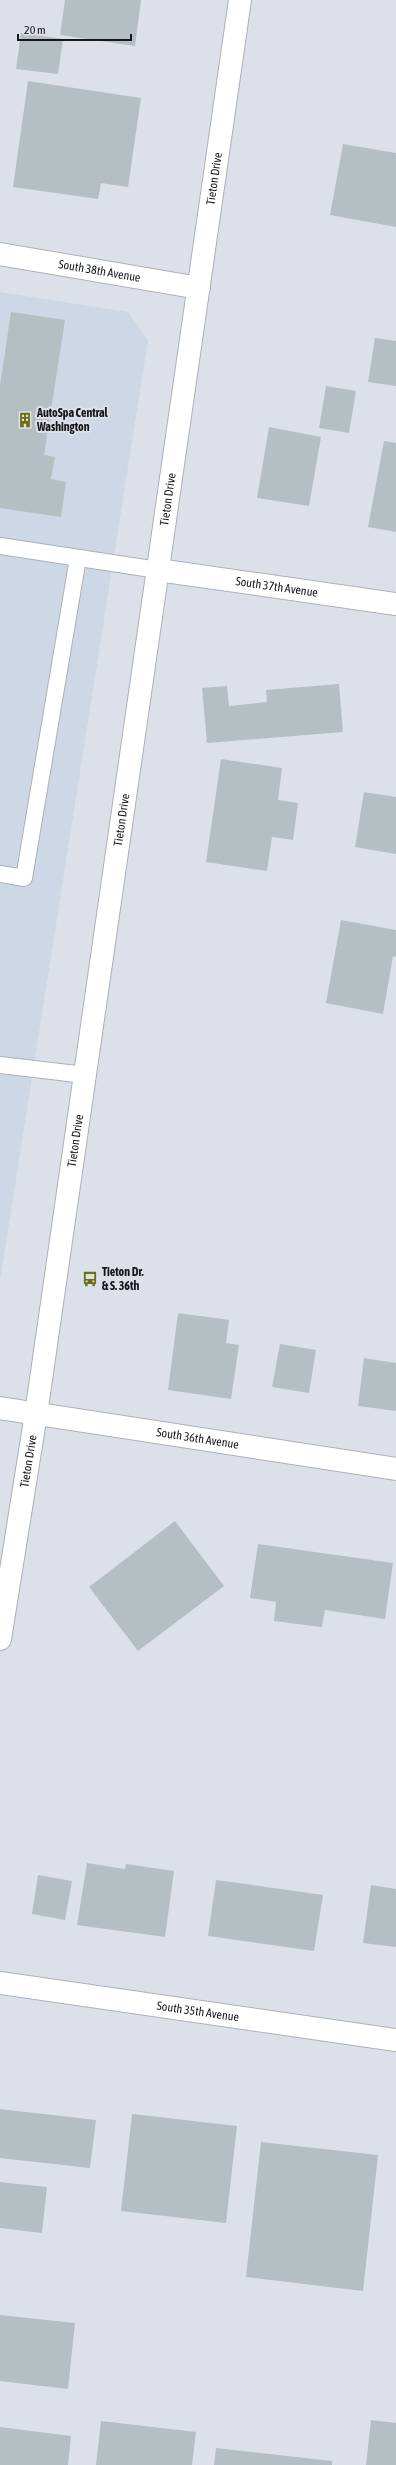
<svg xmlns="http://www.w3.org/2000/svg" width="396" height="2465" font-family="'Asap Condensed',sans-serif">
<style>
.built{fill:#cdd7e5}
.building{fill:#b5bec2}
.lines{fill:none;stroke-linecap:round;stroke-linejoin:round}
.service-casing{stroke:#abb1b8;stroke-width:18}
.minor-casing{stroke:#abb1b8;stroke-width:24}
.secondary-casing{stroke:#abb1b8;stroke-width:24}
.service{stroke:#fff;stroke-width:16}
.minor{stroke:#fff;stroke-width:22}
.secondary{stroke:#fff;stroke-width:22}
.labels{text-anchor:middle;stroke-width:4;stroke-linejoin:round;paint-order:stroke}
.street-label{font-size:12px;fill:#15171a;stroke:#dce1e9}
.poi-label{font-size:12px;font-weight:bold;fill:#15171a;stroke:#dce1e9;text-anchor:start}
</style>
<rect width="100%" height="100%" fill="#dce1e9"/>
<path class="built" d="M0 292 128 312 148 340 0 1281Z"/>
<g class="building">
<path d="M65 0H141L135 46 60 35Z"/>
<path d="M21 33 63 39 58 74 16 69Z"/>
<path d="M28 81 141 98 128 187 101 183 98 199 13 187Z"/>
<path d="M343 144 396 153V227L330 215Z"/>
<path d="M11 312 65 320 44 455 55 457 51 479 66 482 61 517 0 508V386Z"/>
<path d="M375 338 396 341V386L368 382Z"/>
<path d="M326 386 356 391 349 433 319 428Z"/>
<path d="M269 427 321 437 309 506 257 498Z"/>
<path d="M384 441 396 443V532L368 527Z"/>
<path d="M339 684 343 732 207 743 202 688 227 686 229 706 267 702 266 690Z"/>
<path d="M221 759 282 768 278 800 298 803 293 840 272 837 267 871 206 862Z"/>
<path d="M364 792 396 797V854L355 847Z"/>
<path d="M341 920 396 930V957L393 956 383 1014 326 1003Z"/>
<path d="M178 1313 229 1320 226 1343 239 1345 231 1399 168 1390Z"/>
<path d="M280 1344 316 1350 309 1393 272 1387Z"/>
<path d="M364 1358 396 1363V1411L358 1406Z"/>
<path d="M175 1521 224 1586 138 1651 89 1587Z"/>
<path d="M258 1544 393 1563 385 1619 325 1610 322 1627 274 1621 276 1602 250 1598Z"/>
<path d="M87 1863 125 1869 126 1864 174 1871 165 1937 77 1925Z"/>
<path d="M38 1875 72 1881 65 1920 32 1914Z"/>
<path d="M216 1880 323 1895 314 1951 208 1936Z"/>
<path d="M371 1885 396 1889V1947L363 1943Z"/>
<path d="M0 2109 96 2120 90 2168 0 2158Z"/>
<path d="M132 2114 237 2126 226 2223 121 2211Z"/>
<path d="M261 2142 378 2155 363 2291 246 2277Z"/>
<path d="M0 2182 47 2187 42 2233 0 2228Z"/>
<path d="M0 2315 75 2323 68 2389 0 2381Z"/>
<path d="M371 2420 396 2423V2465H366Z"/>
<path d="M101 2421 196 2432 192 2465H96Z"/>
<path d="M0 2427 71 2436 68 2465H0Z"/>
<path d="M216 2448 332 2461V2465H214Z"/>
</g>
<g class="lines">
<defs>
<g id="service">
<path d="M0 546 158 570"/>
<path d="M0 874 24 878 78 558"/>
<path d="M0 1065 85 1075"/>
</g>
<g id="minor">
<path id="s1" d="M0 254 199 288"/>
<path id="s2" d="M158 570 396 604"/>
<path id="s3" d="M0 1408 396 1469"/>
<path id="s4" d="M0 1983 396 2040"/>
</g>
<g id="secondary">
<path id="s5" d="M0 1639 36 1414 240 0"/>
</g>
</defs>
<use href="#service" class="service-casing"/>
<use href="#minor" class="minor-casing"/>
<use href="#secondary" class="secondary-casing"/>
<use href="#service" class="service"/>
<use href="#minor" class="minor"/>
<use href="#secondary" class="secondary"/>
</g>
<defs>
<symbol id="building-bare" viewBox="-9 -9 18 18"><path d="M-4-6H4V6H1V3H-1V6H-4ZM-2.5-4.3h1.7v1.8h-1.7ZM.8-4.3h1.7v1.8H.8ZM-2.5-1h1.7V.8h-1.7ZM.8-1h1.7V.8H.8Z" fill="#6d7015" stroke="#dce1e9" stroke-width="2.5" paint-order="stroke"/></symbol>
<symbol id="bus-bare" viewBox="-9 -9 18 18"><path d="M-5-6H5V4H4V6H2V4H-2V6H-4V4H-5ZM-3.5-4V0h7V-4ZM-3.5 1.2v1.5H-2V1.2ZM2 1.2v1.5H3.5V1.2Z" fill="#6d7015" stroke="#dce1e9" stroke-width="2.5" paint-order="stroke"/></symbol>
</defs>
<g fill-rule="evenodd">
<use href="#building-bare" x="14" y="409" width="22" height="22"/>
<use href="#bus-bare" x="79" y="1268" width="22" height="22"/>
</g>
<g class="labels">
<g class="street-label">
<text dy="4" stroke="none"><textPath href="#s5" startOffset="1476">Tieton Drive</textPath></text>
<text dy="4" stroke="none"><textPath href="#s1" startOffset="101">South 38th Avenue</textPath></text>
<text dy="4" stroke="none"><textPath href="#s5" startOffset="1152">Tieton Drive</textPath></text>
<text dy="4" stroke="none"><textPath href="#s2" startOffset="120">South 37th Avenue</textPath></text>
<text dy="4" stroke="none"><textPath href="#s5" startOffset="828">Tieton Drive</textPath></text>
<text dy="4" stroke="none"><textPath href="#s5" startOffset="504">Tieton Drive</textPath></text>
<text dy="4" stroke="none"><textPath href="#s3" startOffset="200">South 36th Avenue</textPath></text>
<text dy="4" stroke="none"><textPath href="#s5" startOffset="180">Tieton Drive</textPath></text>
<text dy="4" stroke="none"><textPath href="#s4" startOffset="200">South 35th Avenue</textPath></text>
</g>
<g class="poi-label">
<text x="37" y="417">AutoSpa Central<tspan x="37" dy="14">Washington</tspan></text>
<text x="102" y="1276">Tieton Dr.<tspan x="102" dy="14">&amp; S. 36th</tspan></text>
</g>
</g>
<path d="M18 34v6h113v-6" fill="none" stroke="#15171a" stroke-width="2"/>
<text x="24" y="34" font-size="12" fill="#15171a" stroke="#dce1e9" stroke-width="3" paint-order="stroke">20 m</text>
</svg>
